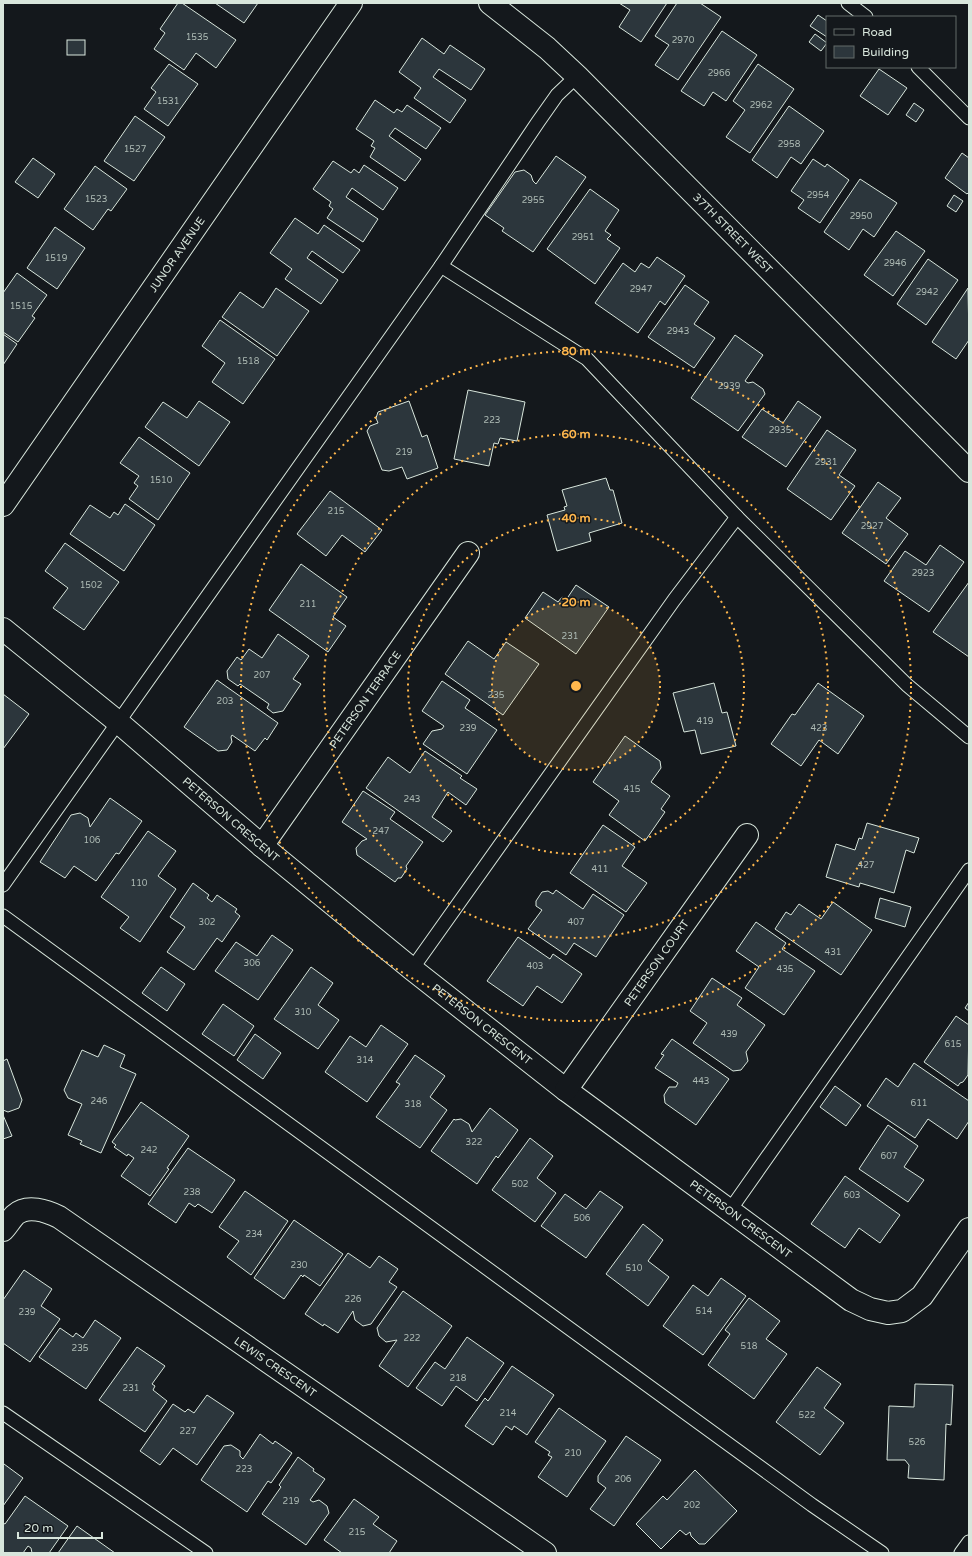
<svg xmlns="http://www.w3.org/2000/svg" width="972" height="1556" font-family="'Varela Round',sans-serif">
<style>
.building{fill:#2c363c;stroke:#d8e6dc}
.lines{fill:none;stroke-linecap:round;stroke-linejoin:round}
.service-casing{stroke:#d8e6dc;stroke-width:15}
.minor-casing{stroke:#d8e6dc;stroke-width:24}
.tertiary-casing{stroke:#d8e6dc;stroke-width:24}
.service{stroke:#14181c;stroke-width:13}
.minor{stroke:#14181c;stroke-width:22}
.tertiary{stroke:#14181c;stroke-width:22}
.ring{fill:none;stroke:#ffb74d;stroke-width:2;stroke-dasharray:2 4}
.labels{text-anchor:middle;stroke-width:3;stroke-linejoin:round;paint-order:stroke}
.number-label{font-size:9px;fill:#adbab4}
.street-label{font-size:11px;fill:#d8e6dc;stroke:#14181c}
.centre{fill:#ffb74d;stroke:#14181c;stroke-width:2}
.ring-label{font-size:12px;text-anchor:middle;font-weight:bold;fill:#ffb74d;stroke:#14181c;stroke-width:3;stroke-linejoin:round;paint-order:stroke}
</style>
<rect width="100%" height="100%" fill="#14181c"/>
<g class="building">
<path d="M178 3H182L236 40 216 68 196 53 184 70 154 49 165 33 160 29Z"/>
<path d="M215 3H258L244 23Z"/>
<path d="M619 3H667L641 42 619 27 630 10Z"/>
<path d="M677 3H700L721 17 678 80 655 65 669 45 655 36Z"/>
<path d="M818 15 827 21V37L810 26Z"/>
<path d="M722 31 757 55 726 101 713 92 704 106 681 91Z"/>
<path d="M815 34 827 43 821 51 809 42Z"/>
<path d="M422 38 444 54 450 45 485 69 471 90 439 69 433 77 466 100 450 123 414 98 421 88 399 72Z"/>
<rect x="67" y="40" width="18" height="15"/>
<path d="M169 64 198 84 168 126 144 109 156 92 151 88Z"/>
<path d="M758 64 794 89 750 153 726 137 745 110 733 101Z"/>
<path d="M879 69 907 88 888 115 860 96Z"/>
<path d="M375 100 394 113 397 109 402 112 407 105 441 128 426 149 395 128 389 136 421 159 405 181 370 157 375 148 371 146 374 141 356 129Z"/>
<path d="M914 103 924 110 916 122 906 115Z"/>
<path d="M789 106 824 131 801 164 791 157 777 178 752 160Z"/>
<path d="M135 116 165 137 134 181 104 161Z"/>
<path d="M962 153 969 158V192L967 194 945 178Z"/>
<path d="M556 156 586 177 533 252 502 231 504 228 485 215 515 172 524 170 531 175 533 181 536 184Z"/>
<path d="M33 158 55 174 38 198 15 182Z"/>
<path d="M813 159 825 167 827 164 849 180 820 223 798 208 804 200 791 191Z"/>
<path d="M333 161 351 173 354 169 359 173 364 165 398 188 383 210 352 188 346 197 378 219 363 242 327 218 333 209 329 206 331 202 313 189Z"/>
<path d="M95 166 127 189 111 211 108 209 93 230 64 209Z"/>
<path d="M860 179 897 203 874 237 863 229 849 250 824 232Z"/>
<path d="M590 189 619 210 605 231 611 235 607 239 620 248 595 284 547 249Z"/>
<path d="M954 195 963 201 956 212 947 206Z"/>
<path d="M295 218 318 234 324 225 360 250 343 273 312 251 307 258 338 280 321 304 285 279 292 269 270 253Z"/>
<path d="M55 227 85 248 57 289 27 268Z"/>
<path d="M896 231 925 251 893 296 864 275Z"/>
<path d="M657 257 685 276 665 305 660 301 638 333 595 303 623 263 635 272 641 263 649 268Z"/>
<path d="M928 259 958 280 926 325 897 304Z"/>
<path d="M17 273 47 295 32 316 35 318 18 342 3 332V293Z"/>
<path d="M685 285 709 302 694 324 715 338 694 368 648 337Z"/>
<path d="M276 288 309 311 277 356 222 317 240 292 263 308Z"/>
<path d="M968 288 969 340 956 359 932 342Z"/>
<path d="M220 320 275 359 243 404 212 382 225 363 202 346Z"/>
<path d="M3 334 17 344 3 365Z"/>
<path d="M735 335 763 355 745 381 748 383 753 382 763 389 765 394 738 431 691 398Z"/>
<path d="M468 390 525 402 517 441 500 438 498 444 494 443 489 466 454 459Z"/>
<path d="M199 401 230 422 199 466 145 427 163 402 187 418Z"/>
<path d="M409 401 422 437 427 435 438 468 407 479 402 467 389 471 382 470 367 431 370 426 378 423 376 418 378 412Z"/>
<path d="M798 401 821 417 786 467 742 437 762 409 783 423Z"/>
<path d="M827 430 856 450 839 475 855 486 831 520 787 489Z"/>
<path d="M139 437 190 473 158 520 129 499 138 486 134 483 139 476 120 463Z"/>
<path d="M606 478 610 490H613L622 523 589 533 591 541 557 551 547 515 565 510 564 507 567 506 562 490Z"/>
<path d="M878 482 901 498 886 518 908 534 886 564 842 533Z"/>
<path d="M330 491 382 530 365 552 342 535 326 556 297 534Z"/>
<path d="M125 504 155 525 124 571 70 534 90 505 110 518 114 512 118 515Z"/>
<path d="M65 543 119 582 84 630 53 608 68 588 45 571Z"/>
<path d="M940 545 964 562 929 612 884 581 905 551 926 565Z"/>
<path d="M301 564 347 597 333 617 346 626 328 652 269 610Z"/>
<path d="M969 582V657L933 632Z"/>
<path d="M576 585 609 607 576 654 525 618 543 592 558 602 562 597 566 600Z"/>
<path d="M278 634 309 656 293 679 301 684 283 711 273 713 267 708 269 704 240 684 238 686 228 679 227 671 237 657 241 660 249 649 262 658Z"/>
<path d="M468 641 494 659 506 642 539 664 503 715 445 674Z"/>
<path d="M217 680 278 723 267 740 265 738 255 751 232 735 231 737 232 742 227 750 218 751 184 727Z"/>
<path d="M442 681 470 700 465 708 497 730 467 774 423 744 432 731 442 729 444 726 422 711Z"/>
<path d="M714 683 722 713 727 712 736 746 701 754 695 730 684 732 673 693Z"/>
<path d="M818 683 864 716 838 754 819 740 801 766 771 744 792 714 795 715Z"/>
<path d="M3 694 29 714 3 749Z"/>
<path d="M625 736 660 761 661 768 651 782 670 796 661 809 665 812 645 841 609 815 619 801 593 782Z"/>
<path d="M425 751 462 776 460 778 477 789 466 805 448 792 432 817 452 831 443 842 366 788 388 757 410 773Z"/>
<path d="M363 791 395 812 390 819 423 842 406 866 407 869 401 878H398L395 882 357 855 356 848 362 841 367 839 342 822Z"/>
<path d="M110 798 142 821 119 854 116 853 96 881 74 866 65 878 40 862 71 815 80 813 88 818 90 827Z"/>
<path d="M867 823 919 838 914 853 906 850 894 893 860 883 859 887 826 877 836 844 855 850 859 838 862 839Z"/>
<path d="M603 825 635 847 622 866 647 883 626 912 570 873Z"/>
<path d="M148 831 176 851 158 876 176 889 140 942 120 928 129 917 101 897Z"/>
<path d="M193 883 209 895 207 898 212 902 217 895 237 909 235 912 240 916 222 942 217 938 194 970 167 952 185 927 170 917Z"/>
<path d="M556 890 583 909 593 894 624 915 596 957 574 943 566 955 528 929 542 910 536 906V901L542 892 548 891 553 894Z"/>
<path d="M880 898 911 907 905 927 875 918Z"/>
<path d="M833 902 872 930 841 975 775 929 786 912 791 915 799 904 821 919Z"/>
<path d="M756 922 786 943 782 949 815 971 784 1015 745 988 759 967 736 951Z"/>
<path d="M272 935 293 950 258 1000 215 971 236 942 257 956Z"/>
<path d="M518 937 550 959 553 954 582 974 562 1003 537 986 523 1006 487 981Z"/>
<path d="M161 967 185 984 167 1011 142 993Z"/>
<path d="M311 967 333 983 318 1005 339 1020 318 1049 274 1019Z"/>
<path d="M712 978 742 998 737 1005 765 1025 746 1052 748 1061 741 1070 733 1071 693 1043 707 1023 690 1011Z"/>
<path d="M969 1002V1011L965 1008Z"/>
<path d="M223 1004 254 1026 234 1056 202 1034Z"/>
<path d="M956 1016 969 1025 968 1075 963 1082 960 1083 958 1086 924 1062Z"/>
<path d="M381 1025 408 1044 367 1102 325 1072 350 1036 366 1047Z"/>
<path d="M255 1034 281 1053 263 1079 237 1060Z"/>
<path d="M672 1039 729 1079 696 1125 665 1103 664 1095 669 1087H676L678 1083 655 1068 664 1055 661 1054Z"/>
<path d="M104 1045 125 1055 120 1067 136 1074 101 1153 80 1144 82 1141 68 1135 82 1104 68 1098 64 1090 82 1050 98 1057Z"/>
<path d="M415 1055 445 1076 430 1097 447 1110 420 1148 376 1117 400 1084 396 1082Z"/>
<path d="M7 1059 22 1100 19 1108 8 1112 3 1110V1061Z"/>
<path d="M914 1063 969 1101V1121L957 1139 928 1119 915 1138 867 1106 886 1078 898 1087Z"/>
<path d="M835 1086 861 1105 846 1126 820 1107Z"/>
<path d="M141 1102 189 1136 167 1168 169 1169 150 1196 121 1176 134 1158 128 1154 127 1156 114 1147 116 1145 112 1142Z"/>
<path d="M490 1108 518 1130 498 1158 496 1156 477 1184 431 1151 454 1119 455 1120 461 1119 469 1124 472 1132Z"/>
<path d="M3 1115 12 1136 3 1139Z"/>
<path d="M888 1125 918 1146 904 1167 924 1180 908 1202 859 1169Z"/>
<path d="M530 1138 553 1156 537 1178 556 1193 535 1222 492 1190Z"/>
<path d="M188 1148 235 1180 212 1213 198 1204 195 1207 189 1203 176 1223 148 1204Z"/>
<path d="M845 1176 900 1215 880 1243 859 1228 845 1248 811 1224Z"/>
<path d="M245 1191 288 1221 251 1275 227 1257 239 1241 219 1227Z"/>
<path d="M600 1191 623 1207 586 1258 541 1226 565 1194 586 1209Z"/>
<path d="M294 1220 343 1254 320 1286 304 1275 303 1277 301 1275 284 1299 254 1278Z"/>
<path d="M643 1224 663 1240 648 1261 669 1277 648 1306 606 1274Z"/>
<path d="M348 1253 370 1268 379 1256 398 1269 389 1282 397 1287 371 1324 363 1326 355 1320 353 1311 338 1333 324 1324 323 1326 305 1314Z"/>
<path d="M24 1270 52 1289 41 1306 60 1319 30 1362 3 1343V1300Z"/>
<path d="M721 1278 746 1296 703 1355 663 1326 693 1285 708 1296Z"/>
<path d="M403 1291 452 1326 408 1387 379 1366 397 1340 386 1342 379 1336 377 1328Z"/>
<path d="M749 1298 780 1321 766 1339 787 1354 754 1399 708 1365 730 1334 725 1330Z"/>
<path d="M95 1320 121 1338 86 1389 39 1357 60 1328 73 1337 76 1333 83 1338Z"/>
<path d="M467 1337 504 1363 477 1401 456 1386 442 1406 416 1388 435 1362 445 1369Z"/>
<path d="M137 1347 165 1366 152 1384 155 1386 153 1390 167 1401 145 1432 99 1400Z"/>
<path d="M512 1366 554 1395 527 1435 514 1426 512 1430 506 1426 493 1445 465 1426 485 1398 488 1401Z"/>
<path d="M817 1367 841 1384 824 1408 844 1423 820 1455 776 1422Z"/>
<path d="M915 1384 953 1385 951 1425 946 1424 944 1480 908 1478 909 1465 905 1460H887L889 1406 914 1407Z"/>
<path d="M207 1395 234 1413 197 1465 173 1448 160 1465 140 1451 173 1404 185 1412 188 1409 194 1413Z"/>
<path d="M559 1408 606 1441 567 1497 538 1477 552 1457 548 1455 550 1452 535 1442Z"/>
<path d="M260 1434 273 1444 275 1441 292 1453 271 1483 268 1481 247 1512 201 1480 224 1446 231 1445 240 1451V1456L243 1459Z"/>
<path d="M626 1436 661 1460 614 1526 590 1509 606 1488 598 1482V1476Z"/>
<path d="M298 1457 314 1469 313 1471 325 1479 310 1500 313 1502 319 1500 327 1506 329 1513 306 1545 262 1514 281 1487 279 1485Z"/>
<path d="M4 1464 23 1478 3 1506V1465Z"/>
<path d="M695 1470 737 1511 705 1544H699L691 1536 690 1532 686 1535 680 1530 661 1549 636 1524 663 1496 667 1500Z"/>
<path d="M25 1496 68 1526 49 1553H32L31 1548 28 1546 23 1553H3V1523L5 1524Z"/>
<path d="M354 1499 379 1517 373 1524 397 1541 389 1553H342L324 1540Z"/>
<path d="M77 1526 115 1553H58Z"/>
</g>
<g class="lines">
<defs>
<g id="service">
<path d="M848 3 866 17"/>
<path d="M918 67 969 118"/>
<path d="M441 266 587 359 737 517 907 685 969 737"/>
<path d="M3 885 441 266 538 122 557 95 577 76"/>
<path d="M3 916 812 1505 882 1553"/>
<path d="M412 969 674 600 737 517"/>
<path d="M730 1210 969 870"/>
<path d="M3 1413 206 1553"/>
<path d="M961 1553 969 1542"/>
</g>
<g id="minor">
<path id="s1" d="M490 3 547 48 577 76 969 471"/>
<path id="s2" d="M3 629 118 722 262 846 412 969 566 1090 851 1300 870 1309 888 1313 902 1311 922 1296 969 1229"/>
<path id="s3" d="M262 846 468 553"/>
<path id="s4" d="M566 1090 747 835"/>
<path id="s5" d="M3 1230C7 1226 11 1219 15 1215 27 1204 47 1211 59 1217L545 1553"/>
</g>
<g id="tertiary">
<path id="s6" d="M3 505 351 3"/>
</g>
</defs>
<use href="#service" class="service-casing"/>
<use href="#minor" class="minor-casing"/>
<use href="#tertiary" class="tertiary-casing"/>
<use href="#service" class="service"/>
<use href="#minor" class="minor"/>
<use href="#tertiary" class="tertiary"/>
</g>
<circle cx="576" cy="686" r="84" fill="#ffb74d" fill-opacity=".12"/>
<g class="ring">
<circle cx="576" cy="686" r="84"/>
<circle cx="576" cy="686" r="168"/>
<circle cx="576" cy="686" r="252"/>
<circle cx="576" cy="686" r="335"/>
</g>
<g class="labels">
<g class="number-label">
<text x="197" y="40">1535</text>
<text x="683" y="43">2970</text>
<text x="719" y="76">2966</text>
<text x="168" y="104">1531</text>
<text x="761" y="108">2962</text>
<text x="789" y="147">2958</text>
<text x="135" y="152">1527</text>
<text x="818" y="198">2954</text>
<text x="96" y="202">1523</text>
<text x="533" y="203">2955</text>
<text x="861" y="219">2950</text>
<text x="583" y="240">2951</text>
<text x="56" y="261">1519</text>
<text x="895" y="266">2946</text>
<text x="641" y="292">2947</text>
<text x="927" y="295">2942</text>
<text x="21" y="309">1515</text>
<text x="678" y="334">2943</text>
<text x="248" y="364">1518</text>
<text x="729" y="389">2939</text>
<text x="492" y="423">223</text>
<text x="780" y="433">2935</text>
<text x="404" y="455">219</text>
<text x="826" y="465">2931</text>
<text x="161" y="483">1510</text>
<text x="336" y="514">215</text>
<text x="872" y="529">2927</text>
<text x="923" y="576">2923</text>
<text x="91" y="588">1502</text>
<text x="308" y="607">211</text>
<text x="570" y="639">231</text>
<text x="262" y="678">207</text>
<text x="496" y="698">235</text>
<text x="225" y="704">203</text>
<text x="705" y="724">419</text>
<text x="468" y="731">239</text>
<text x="819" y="731">423</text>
<text x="632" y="792">415</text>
<text x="412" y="802">243</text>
<text x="381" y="834">247</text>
<text x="92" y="843">106</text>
<text x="866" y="868">427</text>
<text x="600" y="872">411</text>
<text x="139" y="886">110</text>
<text x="207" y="925">302</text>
<text x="576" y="925">407</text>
<text x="833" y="955">431</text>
<text x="252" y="966">306</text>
<text x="535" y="969">403</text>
<text x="785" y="972">435</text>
<text x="303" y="1015">310</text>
<text x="729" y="1037">439</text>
<text x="953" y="1047">615</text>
<text x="365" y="1063">314</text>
<text x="701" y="1084">443</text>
<text x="99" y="1104">246</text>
<text x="919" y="1106">611</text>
<text x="413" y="1107">318</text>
<text x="474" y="1145">322</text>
<text x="149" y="1153">242</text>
<text x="889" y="1159">607</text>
<text x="520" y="1187">502</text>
<text x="192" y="1195">238</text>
<text x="852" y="1198">603</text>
<text x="582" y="1221">506</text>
<text x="254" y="1237">234</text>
<text x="299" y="1268">230</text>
<text x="634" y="1271">510</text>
<text x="353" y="1302">226</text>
<text x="704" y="1314">514</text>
<text x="27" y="1315">239</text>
<text x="412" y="1341">222</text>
<text x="749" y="1349">518</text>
<text x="80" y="1351">235</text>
<text x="458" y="1381">218</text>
<text x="131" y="1391">231</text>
<text x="508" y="1416">214</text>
<text x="807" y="1418">522</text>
<text x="188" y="1434">227</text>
<text x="917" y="1445">526</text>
<text x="573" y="1456">210</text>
<text x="244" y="1472">223</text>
<text x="623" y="1482">206</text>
<text x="291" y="1504">219</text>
<text x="692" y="1508">202</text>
<text x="357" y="1535">215</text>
</g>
<g class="street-label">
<text dy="4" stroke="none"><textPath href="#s1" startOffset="335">37TH STREET WEST</textPath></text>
<text dy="4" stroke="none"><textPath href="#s6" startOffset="305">JUNOR AVENUE</textPath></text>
<text dy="4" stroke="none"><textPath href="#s3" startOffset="179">PETERSON TERRACE</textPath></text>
<text dy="4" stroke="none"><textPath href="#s2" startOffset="297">PETERSON CRESCENT</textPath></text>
<text dy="4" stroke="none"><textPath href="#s4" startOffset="156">PETERSON COURT</textPath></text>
<text dy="4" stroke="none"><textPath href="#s2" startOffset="621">PETERSON CRESCENT</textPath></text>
<text dy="4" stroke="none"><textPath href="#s2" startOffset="945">PETERSON CRESCENT</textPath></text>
<text dy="4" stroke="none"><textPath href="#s5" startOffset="329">LEWIS CRESCENT</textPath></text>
</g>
</g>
<circle cx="576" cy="686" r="6" class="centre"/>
<g class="ring-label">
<text x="576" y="355">80 m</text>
<text x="576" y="438">60 m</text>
<text x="576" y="522">40 m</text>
<text x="576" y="606">20 m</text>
</g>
<rect width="972" height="1556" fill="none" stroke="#d8e6dc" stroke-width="8"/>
<rect x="826" y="16" width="130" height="52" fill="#14181c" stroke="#626a69"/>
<rect x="834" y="29" width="20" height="6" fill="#14181c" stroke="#626a69"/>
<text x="862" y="36" font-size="12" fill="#d8e6dc">Road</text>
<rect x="834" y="46" width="20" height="12" fill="#2c363c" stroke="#626a69"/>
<text x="862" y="56" font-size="12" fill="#d8e6dc">Building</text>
<path d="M18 1532v6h84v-6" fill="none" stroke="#d8e6dc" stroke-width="2"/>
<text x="24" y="1532" font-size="12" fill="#d8e6dc" stroke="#14181c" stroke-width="3" paint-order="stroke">20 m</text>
</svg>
